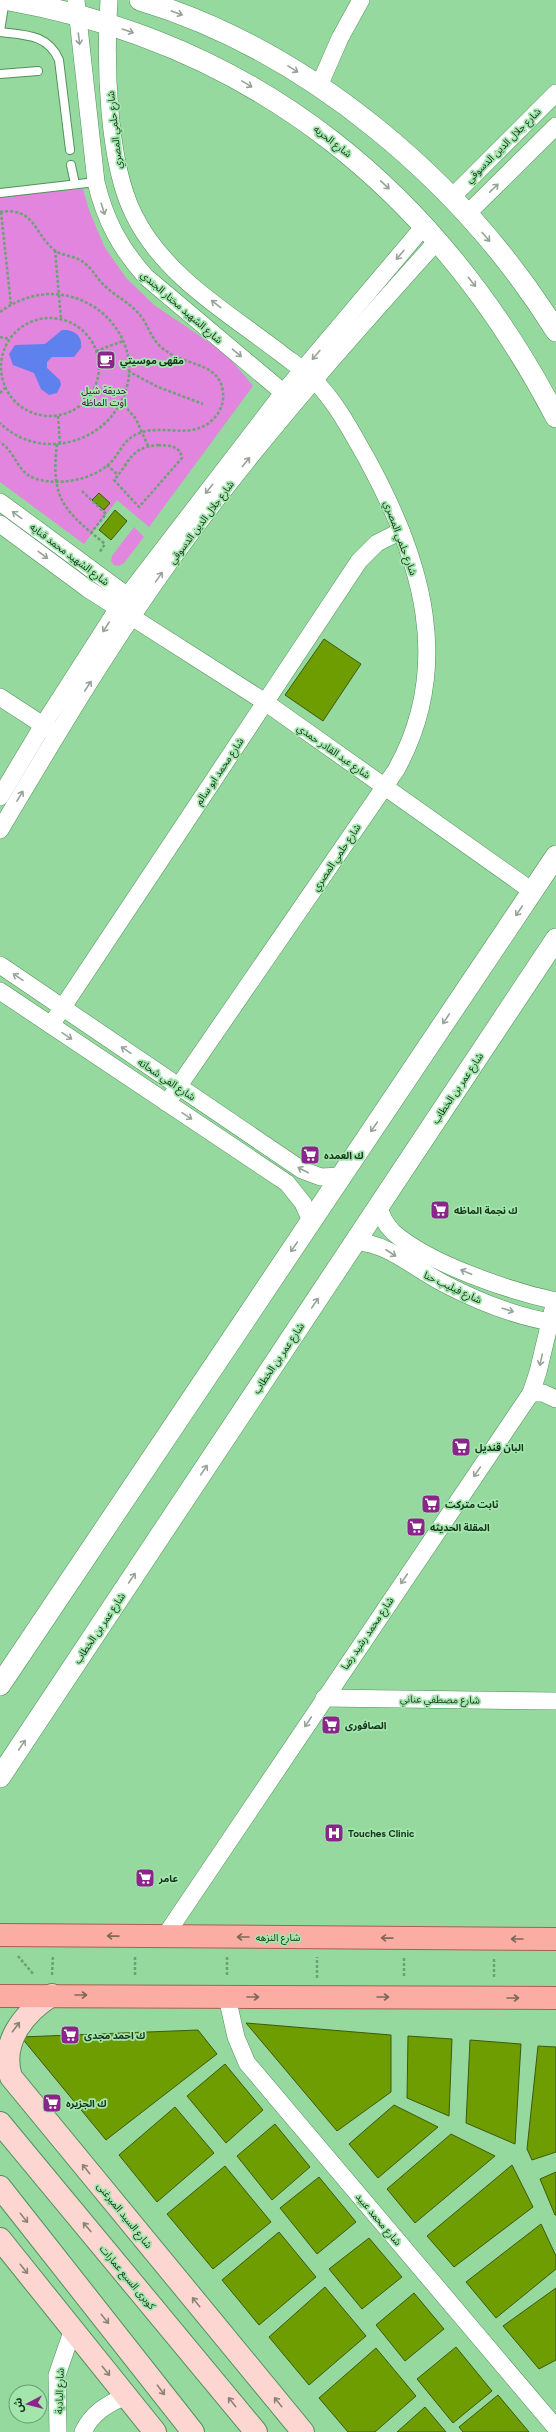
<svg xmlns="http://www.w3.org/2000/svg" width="556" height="2432" font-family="Figtree,'Noto Sans Arabic',sans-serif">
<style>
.green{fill:#e185de}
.water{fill:#5f81ed}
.building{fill:#6d9d00;stroke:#3e590b}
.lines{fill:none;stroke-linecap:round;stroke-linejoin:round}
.service-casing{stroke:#50915b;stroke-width:10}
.minor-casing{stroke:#50915b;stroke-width:18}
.tertiary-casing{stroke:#50915b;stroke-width:22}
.secondary-casing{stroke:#50915b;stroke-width:24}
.primary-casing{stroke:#aa5f4d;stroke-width:24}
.path{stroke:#6ba173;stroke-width:2.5;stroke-dasharray:3 2;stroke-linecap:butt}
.service{stroke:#fff;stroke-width:8}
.minor{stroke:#fff;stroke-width:17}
.tertiary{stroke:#fff;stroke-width:21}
.secondary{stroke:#fdd6d2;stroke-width:22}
.primary{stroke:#fbada4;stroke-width:22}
.oneway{stroke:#97a399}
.oneway2{stroke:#7e6959}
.oneway3{stroke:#8a8477}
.labels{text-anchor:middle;stroke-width:3.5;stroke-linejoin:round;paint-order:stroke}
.street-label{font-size:10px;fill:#17321c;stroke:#a2e6ac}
.poi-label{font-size:10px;font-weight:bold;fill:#17321c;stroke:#a2e6ac;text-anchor:start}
.park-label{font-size:10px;fill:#480a48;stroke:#a2e6ac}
</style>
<rect width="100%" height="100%" fill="#96d99f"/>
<g class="green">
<path d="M83 189 89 210 104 246 126 278 154 305 216 347 234 363 253 386 149 527 117 500 84 544 0 482V196Z"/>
<path d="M134 527 144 537 124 563 119 566 114 565 111 561 112 556Z"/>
</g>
<path class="water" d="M62 330C74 329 83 336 81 348L74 357H52L47 362V368L60 380 61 385 57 393 49 395 41 389 34 373 13 365 9 354 15 345 45 344Z"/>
<g class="building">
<path d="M99 493 110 503 104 510 92 500Z"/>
<path d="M115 510 127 521 111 540 99 530Z"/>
<path d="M324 639 361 664 323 721 285 695Z"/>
<path d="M246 2023 391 2035V2092L337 2131Z"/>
<path d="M198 2030 217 2054 106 2140 21 2037Z"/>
<path d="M408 2036 452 2039 449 2116 407 2098Z"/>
<path d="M470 2040 521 2044 515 2144 466 2123Z"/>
<path d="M538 2046 556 2047V2152L532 2160 527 2149Z"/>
<path d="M225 2064 263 2110 226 2143 187 2096Z"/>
<path d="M394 2105 438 2127 378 2178 349 2144Z"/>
<path d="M175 2107 214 2153 157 2202 119 2155Z"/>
<path d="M275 2124 310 2167 272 2200 237 2156Z"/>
<path d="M451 2134 495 2156 415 2223 387 2189Z"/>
<path d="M512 2165 533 2207 454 2267 427 2236Z"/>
<path d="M225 2166 271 2222 213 2269 167 2214Z"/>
<path d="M556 2172V2215H555L540 2179Z"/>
<path d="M319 2177 356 2222 317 2254 280 2208Z"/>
<path d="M541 2224 556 2256V2269L496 2318 466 2282Z"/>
<path d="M279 2232 316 2277 259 2325 222 2280Z"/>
<path d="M369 2238 402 2277 362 2309 329 2269Z"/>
<path d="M325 2287 366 2336 309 2385 269 2337Z"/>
<path d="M556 2288V2360L539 2369 503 2326Z"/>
<path d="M414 2293 444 2329 405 2361 376 2325Z"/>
<path d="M456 2347 492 2391 453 2423 417 2379Z"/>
<path d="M376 2348 416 2396 375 2432H348L319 2398Z"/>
<path d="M498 2395 529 2432H463L459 2427Z"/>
<path d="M425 2407 446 2432H397Z"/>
</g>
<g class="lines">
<defs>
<g id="service">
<path d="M0 31 5 0"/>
<path d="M0 32C25 35 48 34 59 60L70 150"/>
<path d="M0 74 38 71"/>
<path d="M71 165 75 184"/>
<path d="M0 193 96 182"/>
</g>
<g id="minor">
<path d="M76 0 96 182C105 220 120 248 146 277L291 399"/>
<path d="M109 0C105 60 107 162 134 215 164 276 227 312 279 352 290 361 304 369 314 380 337 403 352 433 368 461 422 560 454 666 396 770L167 1103"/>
<path d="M319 86 340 38 361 0"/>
<path d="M451 198 556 93"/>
<path d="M466 215 556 126"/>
<path d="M0 502 137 603"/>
<path d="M0 524 88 589 265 702 532 891"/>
<path d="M0 697 52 731"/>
<path d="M0 797 43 725 118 608 283 393 425 225"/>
<path d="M0 830C56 736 112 641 177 552 257 442 347 341 438 240"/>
<path d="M0 965 302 1170 321 1177 341 1176"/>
<path d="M0 991 287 1183 303 1203 311 1221"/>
<path d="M51 1025 359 561 377 543 401 531"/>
<path d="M379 1206C381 1216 386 1225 393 1232 429 1264 510 1291 556 1301"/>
<path d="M355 1242C387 1242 415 1269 443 1283 477 1301 518 1317 556 1323"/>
<path d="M531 1393H543L556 1399"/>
<path d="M324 1698 556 1701"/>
<path d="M165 1936 531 1393 538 1372 555 1301"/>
<path d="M227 1997 236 2037 247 2063 556 2428"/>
<path d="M58 2432 57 2375 73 2329"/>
<path d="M83 2432C92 2413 107 2404 126 2396"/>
</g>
<g id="tertiary">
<path d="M9 0C260 45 439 194 556 417"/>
<path d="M140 0C309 51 463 182 556 331"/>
<path d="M0 1685 556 856"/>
<path d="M0 1777 556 939"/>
</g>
<g id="secondary">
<path d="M52 1995C24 2013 0 2042 11 2077L303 2432"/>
<path d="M0 2123 256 2432"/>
<path d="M0 2187 193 2432"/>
<path d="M0 2239 155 2432"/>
</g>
<g id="primary">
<path d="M0 1935 556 1939"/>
<path d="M0 1996 556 1998"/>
</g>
</defs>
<use href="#service" class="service-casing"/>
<use href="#minor" class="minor-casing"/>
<use href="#tertiary" class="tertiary-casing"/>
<use href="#secondary" class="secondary-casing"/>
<use href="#primary" class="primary-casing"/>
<g class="path">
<path d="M0 212C34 207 33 231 53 249 60 256 74 255 83 262 92 268 97 279 105 286 115 296 129 302 138 313 147 322 150 336 159 345 181 368 220 359 223 393 224 401 221 410 216 416 194 443 163 422 137 434 124 440 121 450 113 460 97 478 68 484 46 481 15 477 20 456 0 442"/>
<path d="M1 212 11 305"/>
<path d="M55 250 61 319"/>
<path d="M0 312C77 255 169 346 111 417 99 431 82 440 64 443 41 447 17 440 0 423"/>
<circle cx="50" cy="367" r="49"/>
<path d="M0 337 9 339"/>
<path d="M96 351 123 341"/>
<path d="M128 371 158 387 203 404"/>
<path d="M0 393 5 388"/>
<path d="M121 401 136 419 148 446"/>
<path d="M58 416 60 444"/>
<path d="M57 444C50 500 65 511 105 544L99 553"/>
<path d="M158 445 172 446 180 451 182 458 139 507 114 480C131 461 129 448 158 445Z"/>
<path d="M107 465 118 475"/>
<path d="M82 491 106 514 91 533"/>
<path d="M18 1956 34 1975"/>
<path d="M227 1957V1976"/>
<path d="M404 1958V1977"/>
<path d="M494 1959V1978"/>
<path d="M52 1975 53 1956"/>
<path d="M135 1975V1956"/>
<path d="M317 1978V1957"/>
</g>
<use href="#service" class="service"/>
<use href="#minor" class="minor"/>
<use href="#tertiary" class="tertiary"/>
<use href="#secondary" class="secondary"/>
<use href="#primary" class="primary"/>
</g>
<defs><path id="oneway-shaft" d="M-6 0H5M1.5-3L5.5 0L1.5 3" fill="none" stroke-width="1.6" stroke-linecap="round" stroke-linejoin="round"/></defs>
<g class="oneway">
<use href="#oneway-shaft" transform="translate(177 13) rotate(20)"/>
<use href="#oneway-shaft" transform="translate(128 31) rotate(19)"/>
<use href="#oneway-shaft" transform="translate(79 39) rotate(83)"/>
<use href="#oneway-shaft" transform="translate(293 69) rotate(32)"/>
<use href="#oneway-shaft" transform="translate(247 84) rotate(31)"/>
<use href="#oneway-shaft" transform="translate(385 185) rotate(43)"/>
<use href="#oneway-shaft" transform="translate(494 188) rotate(-44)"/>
<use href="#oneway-shaft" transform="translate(103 209) rotate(72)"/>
<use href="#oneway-shaft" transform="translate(486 237) rotate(49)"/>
<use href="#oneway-shaft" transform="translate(400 255) rotate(130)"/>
<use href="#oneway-shaft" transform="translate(472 282) rotate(52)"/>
<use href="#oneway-shaft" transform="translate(216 304) rotate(-142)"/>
<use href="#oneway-shaft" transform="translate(237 353) rotate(40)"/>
<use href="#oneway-shaft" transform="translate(316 355) rotate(130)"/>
<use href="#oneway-shaft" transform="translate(246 462) rotate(-51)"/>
<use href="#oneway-shaft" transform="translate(209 489) rotate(128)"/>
<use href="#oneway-shaft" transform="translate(17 515) rotate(-144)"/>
<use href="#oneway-shaft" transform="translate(43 555) rotate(37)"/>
<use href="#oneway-shaft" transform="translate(159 577) rotate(-55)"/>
<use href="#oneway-shaft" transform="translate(106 627) rotate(123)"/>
<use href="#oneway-shaft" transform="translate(88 686) rotate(-57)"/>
<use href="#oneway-shaft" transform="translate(20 796) rotate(-59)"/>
<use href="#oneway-shaft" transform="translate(519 911) rotate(124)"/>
<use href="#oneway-shaft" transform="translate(18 977) rotate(-146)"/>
<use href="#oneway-shaft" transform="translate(446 1019) rotate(124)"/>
<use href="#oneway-shaft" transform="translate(67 1036) rotate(34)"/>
<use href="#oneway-shaft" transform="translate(126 1050) rotate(-146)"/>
<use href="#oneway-shaft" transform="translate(187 1116) rotate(34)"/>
<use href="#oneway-shaft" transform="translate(374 1127) rotate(124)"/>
<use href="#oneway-shaft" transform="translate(303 1170) rotate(-153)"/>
<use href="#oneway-shaft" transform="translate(294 1247) rotate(124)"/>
<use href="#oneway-shaft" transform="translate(391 1253) rotate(33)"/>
<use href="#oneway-shaft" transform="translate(466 1272) rotate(-157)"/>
<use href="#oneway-shaft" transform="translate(315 1303) rotate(-56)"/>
<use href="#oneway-shaft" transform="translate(508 1310) rotate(18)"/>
<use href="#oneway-shaft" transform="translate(541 1360) rotate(103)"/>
<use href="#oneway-shaft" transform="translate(204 1470) rotate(-56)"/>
<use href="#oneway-shaft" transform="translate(477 1472) rotate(124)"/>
<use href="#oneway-shaft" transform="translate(132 1578) rotate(-56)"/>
<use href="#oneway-shaft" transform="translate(404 1579) rotate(124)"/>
<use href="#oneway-shaft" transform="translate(308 1722) rotate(124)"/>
<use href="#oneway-shaft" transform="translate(22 1745) rotate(-56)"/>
</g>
<g class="oneway2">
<use href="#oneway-shaft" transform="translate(113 1936) rotate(-179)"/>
<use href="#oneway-shaft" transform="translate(243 1937) rotate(-180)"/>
<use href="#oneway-shaft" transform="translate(387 1938) rotate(-179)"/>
<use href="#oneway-shaft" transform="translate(517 1939) rotate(-180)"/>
<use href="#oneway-shaft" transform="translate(81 1995)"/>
<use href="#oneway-shaft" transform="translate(253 1997)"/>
<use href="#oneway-shaft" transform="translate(383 1997)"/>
<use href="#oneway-shaft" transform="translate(513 1998)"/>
</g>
<g class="oneway3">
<use href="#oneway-shaft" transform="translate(16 2027) rotate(-53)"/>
<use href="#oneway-shaft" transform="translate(86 2169) rotate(-129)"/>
<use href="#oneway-shaft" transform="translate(24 2218) rotate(51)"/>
<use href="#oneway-shaft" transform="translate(87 2227) rotate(-130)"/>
<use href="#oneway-shaft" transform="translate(24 2269) rotate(51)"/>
<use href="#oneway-shaft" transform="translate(196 2302) rotate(-129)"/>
<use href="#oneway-shaft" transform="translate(105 2319) rotate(51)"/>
<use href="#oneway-shaft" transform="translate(106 2371) rotate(51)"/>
<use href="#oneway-shaft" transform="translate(161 2390) rotate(53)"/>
<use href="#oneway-shaft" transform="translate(232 2402) rotate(-129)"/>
<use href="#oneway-shaft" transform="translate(278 2402) rotate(-129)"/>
</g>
<defs>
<symbol id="cafe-square" viewBox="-11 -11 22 22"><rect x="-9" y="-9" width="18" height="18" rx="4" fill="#8b258b" stroke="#a2e6ac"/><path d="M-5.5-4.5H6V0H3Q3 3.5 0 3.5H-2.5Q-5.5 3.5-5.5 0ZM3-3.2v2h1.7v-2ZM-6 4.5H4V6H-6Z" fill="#fff"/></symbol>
<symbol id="supermarket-square" viewBox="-11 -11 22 22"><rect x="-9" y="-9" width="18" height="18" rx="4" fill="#8b258b" stroke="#a2e6ac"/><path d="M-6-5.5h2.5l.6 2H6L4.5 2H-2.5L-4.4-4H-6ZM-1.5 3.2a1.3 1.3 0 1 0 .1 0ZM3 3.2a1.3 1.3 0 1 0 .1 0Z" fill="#fff"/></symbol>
<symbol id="hospital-square" viewBox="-11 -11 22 22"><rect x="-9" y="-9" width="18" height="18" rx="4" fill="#8b258b" stroke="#a2e6ac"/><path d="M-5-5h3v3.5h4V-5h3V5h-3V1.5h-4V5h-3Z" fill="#fff"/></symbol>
</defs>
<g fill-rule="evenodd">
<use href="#cafe-square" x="95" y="349" width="22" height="22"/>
<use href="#supermarket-square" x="299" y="1144" width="22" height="22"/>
<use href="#supermarket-square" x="429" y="1199" width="22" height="22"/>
<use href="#supermarket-square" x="450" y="1436" width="22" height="22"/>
<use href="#supermarket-square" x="420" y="1493" width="22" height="22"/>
<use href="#supermarket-square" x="405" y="1516" width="22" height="22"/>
<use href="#supermarket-square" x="320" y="1714" width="22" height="22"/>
<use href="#hospital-square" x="323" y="1822" width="22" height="22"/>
<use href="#supermarket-square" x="134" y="1867" width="22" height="22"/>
<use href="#supermarket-square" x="59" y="2024" width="22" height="22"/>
<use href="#supermarket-square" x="41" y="2092" width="22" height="22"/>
</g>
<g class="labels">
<g class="street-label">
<text transform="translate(114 130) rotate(-96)" y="4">شارع حلمي المصري</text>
<text transform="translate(333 141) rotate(38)" y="4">شارع الحريه</text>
<text transform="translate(503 145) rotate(-45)" y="4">شارع جلال الدين الدسوقي</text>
<text transform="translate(182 307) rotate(41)" y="4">شارع الشهيد مختار الجندي</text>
<text transform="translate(201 522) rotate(-53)" y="4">شارع جلال الدين الدسوقي</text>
<text transform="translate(401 538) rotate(70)" y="4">شارع حلمي المصري</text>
<text transform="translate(70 554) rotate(37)" y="4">شارع الشهيد محمد قنايه</text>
<text transform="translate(334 751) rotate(35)" y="4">شارع عبد القادر حمدي</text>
<text transform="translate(219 771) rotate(-56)" y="4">شارع محمد ابو سالم</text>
<text transform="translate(336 857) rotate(-56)" y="4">شارع حلمي المصري</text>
<text transform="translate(167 1079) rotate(34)" y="4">شارع الفي شحاته</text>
<text transform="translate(457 1088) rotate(-56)" y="4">شارع عمر بن الخطاب</text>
<text transform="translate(453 1287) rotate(25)" y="4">شارع فيليب حنا</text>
<text transform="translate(278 1358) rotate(-56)" y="4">شارع عمر بن الخطاب</text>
<text transform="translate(99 1628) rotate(-56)" y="4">شارع عمر بن الخطاب</text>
<text transform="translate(367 1633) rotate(-56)" y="4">شارع محمد رشيد رضا</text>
<text transform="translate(440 1699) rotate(1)" y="4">شارع مصطفي عناني</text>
<text x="278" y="1941">شارع النزهه</text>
<text transform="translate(125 2215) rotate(51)" y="4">شارع السيد الميرغنى</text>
<text transform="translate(379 2219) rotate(50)" y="4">شارع محمد عبيد</text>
<text transform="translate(128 2277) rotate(50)" y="4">كوبرى السبع عمارات</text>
<text transform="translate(59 2391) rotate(-88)" y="4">شارع البادية</text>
</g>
<g class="poi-label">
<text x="120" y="364">مقهى موسيتي</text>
<text x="324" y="1159">ك العمده</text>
<text x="454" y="1214">ك نجمة الماظه</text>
<text x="475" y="1451">البان قنديل</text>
<text x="445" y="1508">ثابت متركت</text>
<text x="430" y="1531">المقلة الحديثه</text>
<text x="345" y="1729">الصافورى</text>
<text x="348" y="1837">Touches Clinic</text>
<text x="159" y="1882">عامر</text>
<text x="84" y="2039">ك احمد مجدى</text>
<text x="66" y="2107">ك الجزيره</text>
</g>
<g class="park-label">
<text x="104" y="394">حديقة شيل<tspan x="104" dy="12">اوت الماظة</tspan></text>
</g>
</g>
<g transform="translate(28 2404) rotate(263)"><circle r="19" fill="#a2e6ac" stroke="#6a9e72"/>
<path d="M0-3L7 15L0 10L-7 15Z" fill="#8b258b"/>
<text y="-6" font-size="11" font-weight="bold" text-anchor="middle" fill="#17321c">ش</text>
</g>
</svg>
